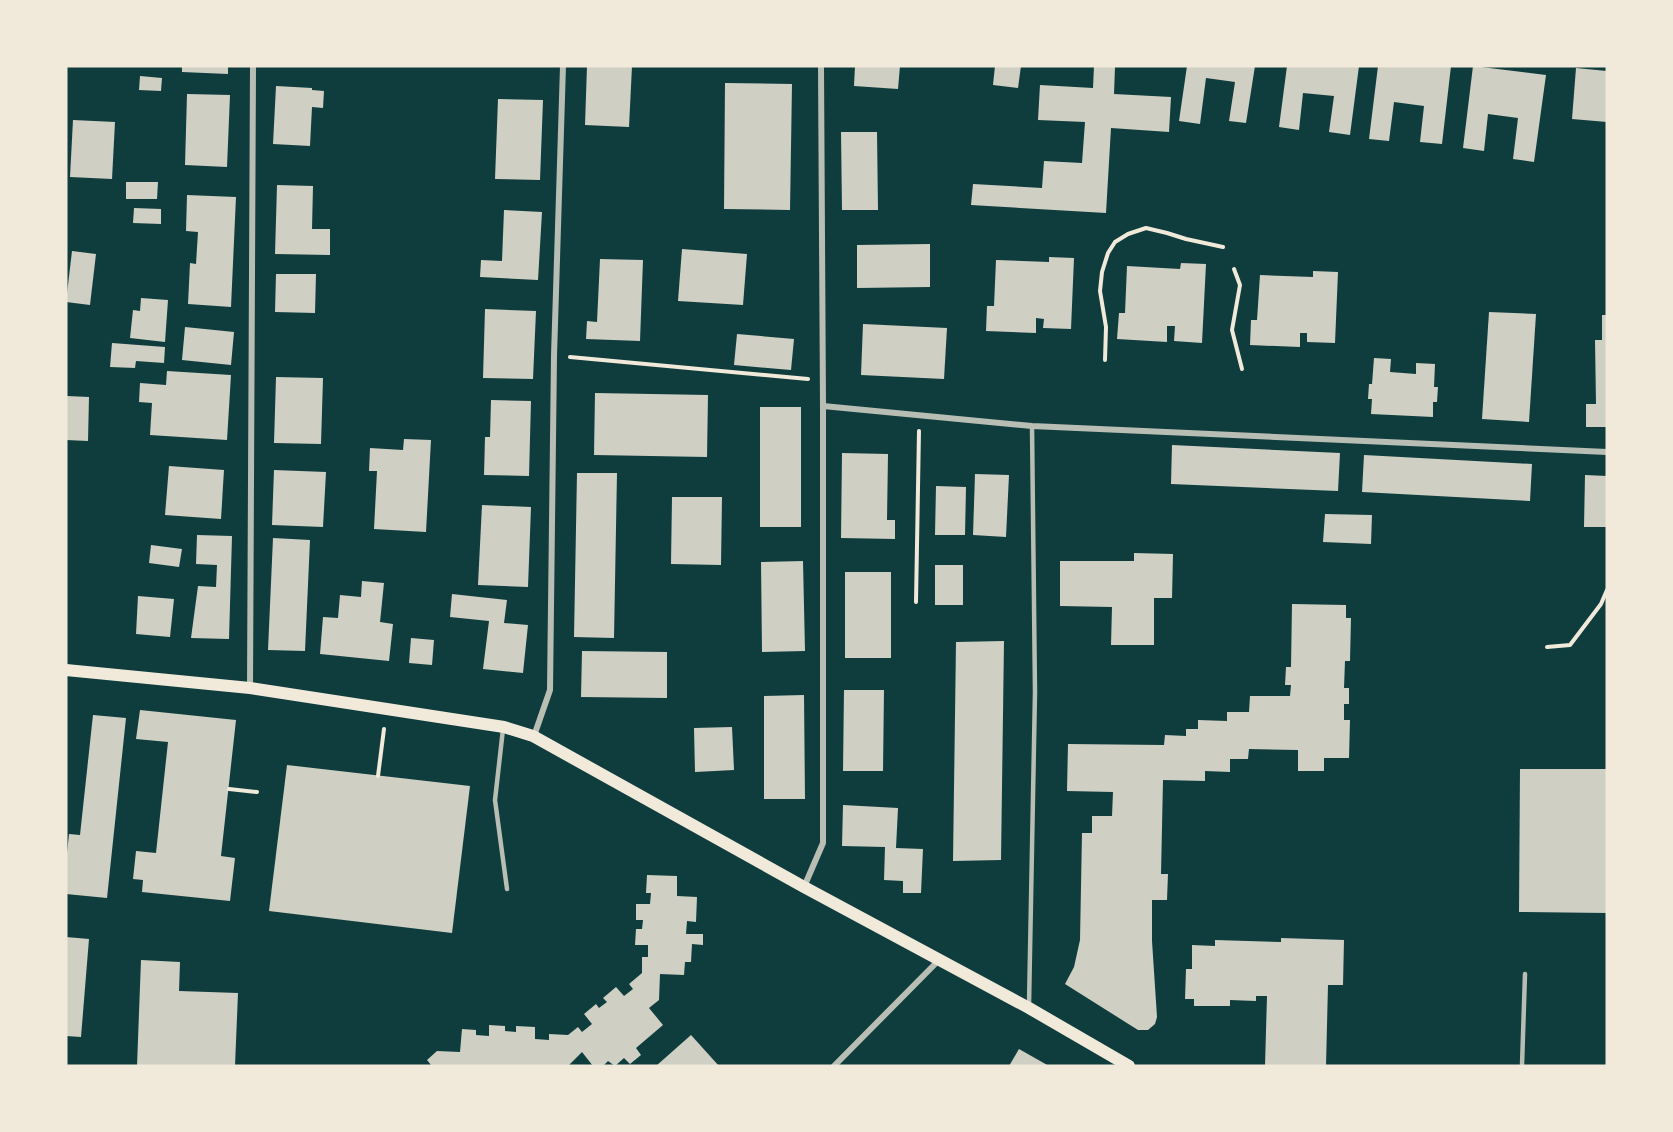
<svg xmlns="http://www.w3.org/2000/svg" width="1673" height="1132" font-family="'Asap Condensed',sans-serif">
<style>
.building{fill:#cfcfc3}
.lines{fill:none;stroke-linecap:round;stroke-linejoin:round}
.path{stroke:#f1e9da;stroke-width:4}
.service{stroke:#b8beb3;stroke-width:4.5}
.minor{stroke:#b8beb3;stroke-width:6}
.secondary{stroke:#f1e9da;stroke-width:12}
</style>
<rect width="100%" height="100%" fill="#0f3d3e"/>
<g class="building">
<path d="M182 66H228V74L182 72Z"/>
<path d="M587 66H632L629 127 585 125Z"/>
<path d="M855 66H900L898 89 854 86Z"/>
<path d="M995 66H1021L1018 88 993 85Z"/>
<path d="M1094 66 1115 67 1114 94 1171 97 1169 132 1111 128 1106 213 971 205 973 184 1042 188 1044 161 1082 163 1085 122 1038 120 1040 85 1093 88Z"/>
<path d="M1187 66H1255L1246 123 1229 121 1235 82 1206 78 1200 124 1179 121Z"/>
<path d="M1287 66H1359L1350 135 1329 132 1334 96 1303 93 1299 130 1279 127Z"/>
<path d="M1378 66H1451L1442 144 1420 142 1424 106 1394 102 1389 141 1369 139Z"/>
<path d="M1473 66 1546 75 1534 162 1513 159 1518 118 1488 114 1484 151 1463 148Z"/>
<path d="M1576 68 1607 71V122L1572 119Z"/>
<path d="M140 76 162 78 161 91 139 90Z"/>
<path d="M725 83 792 84 790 210 724 209Z"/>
<path d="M276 86 312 88V90L324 91 323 108 312 107 310 146 273 144Z"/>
<path d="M187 94 230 95 227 167 185 165Z"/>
<path d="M498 99 543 100 540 180 495 179Z"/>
<path d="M73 120 115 122 112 179 70 177Z"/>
<path d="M841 132H877L878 210H842Z"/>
<path d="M126 182H158L157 199H126Z"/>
<path d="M277 185 313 186 312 229H330V255L275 254Z"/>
<path d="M187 195 236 197 231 307 188 304 190 263 196 264 198 232 186 231Z"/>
<path d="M134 208 161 209V224L133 223Z"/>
<path d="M504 210 542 212 538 280 480 277 481 260 502 261Z"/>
<path d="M930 244V287L857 288V245Z"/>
<path d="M682 249 747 254 743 305 678 301Z"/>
<path d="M72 251 96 254 90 305 66 302Z"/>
<path d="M1049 257 1074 258 1071 329 1043 328 1044 319 1036 318V333L986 331 987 306H994L996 260 1049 262Z"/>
<path d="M600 259 643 260 640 341 586 339 587 321 597 322Z"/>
<path d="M1181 263 1206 264 1202 343 1174 341 1175 326H1167V342L1117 339 1119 313H1125L1127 266 1180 269Z"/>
<path d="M1313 271 1338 272 1335 343 1307 342V333H1300V347L1250 345 1251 320H1257L1260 275 1313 277Z"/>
<path d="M276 274H316L315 313 275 312Z"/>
<path d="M141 298 168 300 165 342 130 338 133 310 140 311Z"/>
<path d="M485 309 536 311 533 379 483 378Z"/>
<path d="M1489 312 1536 314 1529 422 1482 419Z"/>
<path d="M1602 315H1607V427H1586V404H1596L1595 340H1602Z"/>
<path d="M863 324 947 328 944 379 861 375Z"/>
<path d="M185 327 234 332 231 365 182 360Z"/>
<path d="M737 334 794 339 791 370 734 365Z"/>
<path d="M112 343 165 347 164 363 136 361 135 368 110 367Z"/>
<path d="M1374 358 1391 359 1390 372 1416 374V363L1435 364 1434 387H1438L1437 402H1433V417L1371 414 1372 399H1368L1369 384H1372Z"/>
<path d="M167 371 231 375 227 440 150 435 152 403 139 402 140 383 166 385Z"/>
<path d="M276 377 323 378 321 444 274 443Z"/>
<path d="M595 393 708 395 707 457 594 455Z"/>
<path d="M67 396 89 397 88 441 66 440Z"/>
<path d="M491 400 531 401 529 476 484 475 485 437H490Z"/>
<rect x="760" y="407" width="41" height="120"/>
<path d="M404 439 431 440 426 532 374 529 377 471H369L370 448 403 450Z"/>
<path d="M1172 445 1340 453 1338 491 1171 484Z"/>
<path d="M842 453 888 454 887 520H895V539L841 538Z"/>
<path d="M1364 455 1532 464 1530 501 1362 492Z"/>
<path d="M169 466 224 470 221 519 165 515Z"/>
<path d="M274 470 326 472 323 527 272 525Z"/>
<path d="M577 473H617L614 638 574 637Z"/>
<path d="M975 474 1009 475 1006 537 973 535Z"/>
<path d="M1585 475 1607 476V527H1584Z"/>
<path d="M936 486 966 487 965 535H935Z"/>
<path d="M672 497H722L721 565 671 564Z"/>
<path d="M482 505 531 507 528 587 478 585Z"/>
<path d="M1325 514 1372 515 1371 544 1323 542Z"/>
<path d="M197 535 232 536 229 639 191 638 198 586 216 587 217 565 196 564Z"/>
<path d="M273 538 310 540 305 651 268 650Z"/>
<path d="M151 545 182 549 179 567 149 563Z"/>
<path d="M1134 553 1173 554 1172 598H1154V645H1111L1112 607 1060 606V561H1134Z"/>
<path d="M803 561 805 651 762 652 761 562Z"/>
<rect x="935" y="565" width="28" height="40"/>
<rect x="845" y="572" width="46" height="86"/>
<path d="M362 581 384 583 380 622 393 624 389 661 320 654 323 617 338 618 340 595 361 597Z"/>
<path d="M452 594 507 600 504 623 528 625 523 673 483 669 489 621 450 617Z"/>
<path d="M138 596 174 599 170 637 136 634Z"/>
<path d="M1292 604 1346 605V618H1351L1350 661H1345L1344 688H1349V704H1344V720H1350L1349 758H1324V771H1298V750L1249 749 1248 759H1230V772L1205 771V781L1163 780 1161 874H1168L1167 900H1152V941L1157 1017 1155 1024 1148 1030H1138L1065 984 1074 967 1080 940 1082 833H1092V816H1112L1113 792 1067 791 1068 744 1164 745 1165 735 1186 736V729H1198V720L1227 721V712H1249L1250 696H1290L1291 685H1285L1286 667H1291Z"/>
<path d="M411 638 434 640 432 665 409 663Z"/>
<path d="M1004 641 1001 860 953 861 956 642Z"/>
<path d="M582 651 667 652V698L581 697Z"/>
<path d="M844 690H884L883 771H843Z"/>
<path d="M804 695 805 799H764V696Z"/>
<path d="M140 710 236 720 221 856 235 858 230 901 142 892 143 880 133 879 136 851 156 853 168 742 136 739Z"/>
<path d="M93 715 126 718 107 898 66 894V863L69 834 80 835Z"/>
<path d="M732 727 734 770 695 772 694 728Z"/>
<path d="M287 765 470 786 452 933 269 911Z"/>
<path d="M1520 769H1607V913L1519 912Z"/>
<path d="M843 805 898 808 896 848 923 849 921 893H903V881L884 880 885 847 842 846Z"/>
<path d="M647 875 677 876V896L697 897 696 922 687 921 686 934H703V945L692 944 691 962H685L684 975 660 974 659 1000 649 1008 663 1025 636 1048 641 1055 630 1064 624 1058 615 1066 608 1061 603 1066H593L582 1052 568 1066H430L431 1065 427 1060 437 1051 460 1052 462 1029 476 1030V1035L489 1036V1025L505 1026V1031L516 1032V1026L535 1027V1039L549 1040V1034L568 1035 578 1027 582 1032 592 1024 584 1014 596 1004 599 1008 607 1002 603 998 616 987 624 996 633 989 629 984 642 973V957H648V945H635L636 929H642L643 920H636V904H650L651 893H646Z"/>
<path d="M66 937 89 939 81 1037 66 1036Z"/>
<path d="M1281 938 1344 940 1343 985H1328L1326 1066H1265L1267 996H1256V1001L1230 1000V1006H1194V999H1185L1186 969H1192V945L1215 946V940L1281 942Z"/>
<path d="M141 960 180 962 179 991 238 993 235 1066H137Z"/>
<path d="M691 1035 719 1066H656Z"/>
<path d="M1019 1049 1049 1066H1009Z"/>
</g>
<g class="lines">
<g class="path">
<path d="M1234 269 1240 285 1232 330 1242 369"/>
<path d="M570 357 808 379"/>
<path d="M1105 360 1106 327 1100 291 1102 272 1108 253 1115 242 1128 234 1146 228 1167 233 1186 239 1223 247"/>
<path d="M916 602 919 431"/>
<path d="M1547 647 1570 645 1601 604 1607 590"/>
<path d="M378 776 384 729"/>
<path d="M229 789 257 792"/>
</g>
<g class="service">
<path d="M503 729 495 800 507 889"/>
<path d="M1029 1005 1035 692 1032 426"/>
<path d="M1522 1066 1525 974"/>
</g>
<g class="minor">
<path d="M823 406 1032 426 1607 452"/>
<path d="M250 688 253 66"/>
<path d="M534 736 550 690 554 356 563 66"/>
<path d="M804 887 823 843V406L821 66"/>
<path d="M834 1066 939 960"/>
</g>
<path class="secondary" d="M66 670 250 688 504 727 533 736 804 887 1029 1008 1129 1066"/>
</g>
<rect width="1673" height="1132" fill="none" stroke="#f1e9da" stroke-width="135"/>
</svg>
